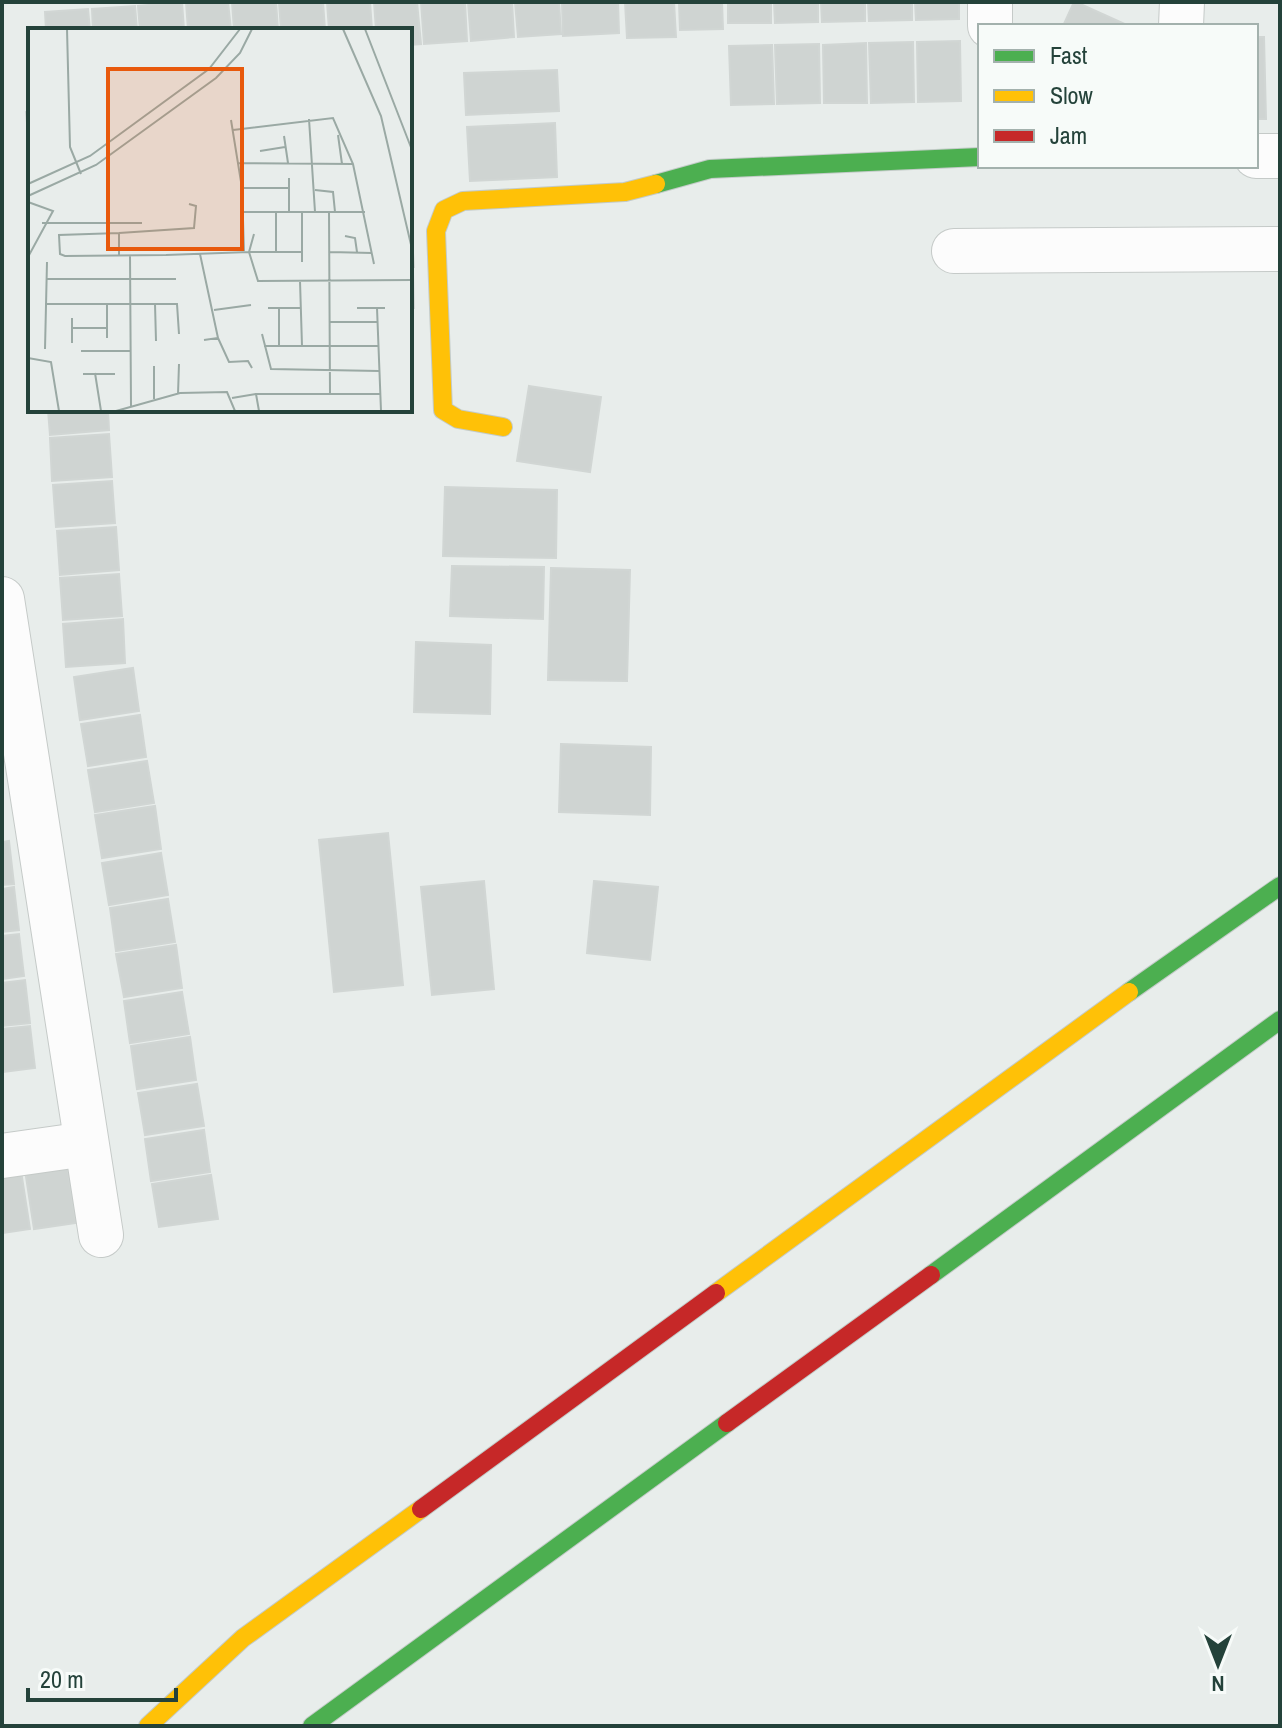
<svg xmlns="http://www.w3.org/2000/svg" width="1282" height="1728" font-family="'Archivo Narrow',sans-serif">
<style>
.building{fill:#cfd4d2;stroke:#d1d6d4;stroke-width:2}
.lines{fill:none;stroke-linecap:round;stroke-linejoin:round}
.street-casing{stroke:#c5cac8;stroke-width:46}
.fast-casing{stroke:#c3cbc8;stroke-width:20}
.slow-casing{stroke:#c3cbc8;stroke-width:20}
.jam-casing{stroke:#c3cbc8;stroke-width:20}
.street{stroke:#fcfcfc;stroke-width:44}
.fast{stroke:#4caf50;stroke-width:18}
.slow{stroke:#ffc107;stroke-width:18}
.jam{stroke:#c62828;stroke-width:18}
.inset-road{fill:none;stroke:#9aa9a4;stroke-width:2}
.view{fill:#e8590c;fill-opacity:0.15;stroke:#e8590c;stroke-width:4}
.inset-edge{fill:none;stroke:#24423a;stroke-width:4}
</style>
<rect width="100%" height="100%" fill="#e8edeb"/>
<g class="building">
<path d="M182 2 184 30H140L138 6Z"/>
<path d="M186 2H228L231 30H188Z"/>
<path d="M232 2H276L278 30H234Z"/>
<path d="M279 2H323L325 30H281Z"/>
<path d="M327 2H370L372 30H329Z"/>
<path d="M374 2H417L421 44 410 45V30H376Z"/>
<path d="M421 2H465L467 41 424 44Z"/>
<path d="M468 2H512L514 37 471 41Z"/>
<path d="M515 2H559L561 34 518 37Z"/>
<path d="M562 2H618L619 33 563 36Z"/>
<path d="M625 2H674L676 37 627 38Z"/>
<path d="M679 2H722L723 29 680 30Z"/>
<rect x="728" y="2" width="43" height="21"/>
<path d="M774 2H818V22L775 23Z"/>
<path d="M821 2H865V21L822 22Z"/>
<path d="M868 2H912V20L869 21Z"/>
<path d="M915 2H959V19L916 20Z"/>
<path d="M1074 2H1076L1129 26H1063Z"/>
<path d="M135 6 137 30H93L92 9Z"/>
<path d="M88 9 90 30H46L45 12Z"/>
<path d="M1256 37H1264L1266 119H1256Z"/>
<path d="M960 41 961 101 918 102 917 42Z"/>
<path d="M913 42 914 102 871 103 869 43Z"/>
<path d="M866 43 867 103H824L823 45Z"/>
<path d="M819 44 820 103 777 104 775 45Z"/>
<path d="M772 45 774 104 731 105 729 46Z"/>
<path d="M557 70 559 111 466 115 464 73Z"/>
<path d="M30 111V155L26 112Z"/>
<path d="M555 123 557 177 470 181 467 127Z"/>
<path d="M410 209 414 267H410Z"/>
<path d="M410 272H413L414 308H410Z"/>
<path d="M529 386 601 397 590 472 517 461Z"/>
<path d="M48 410H108L109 430 50 435Z"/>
<path d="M109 434 112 477 52 481 50 438Z"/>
<path d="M112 481 115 523 56 527 53 485Z"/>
<path d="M445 487 557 490 556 558 443 556Z"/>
<path d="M116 527 119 570 60 575 57 531Z"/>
<path d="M452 566 544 567 543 619 450 616Z"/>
<path d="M551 568 630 570 627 681 548 680Z"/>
<path d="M119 574 122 616 63 620 60 578Z"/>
<path d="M123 619 125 663 66 667 63 624Z"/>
<path d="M416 642 491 645 490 714 414 712Z"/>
<path d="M133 668 139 711 80 720 74 677Z"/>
<path d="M140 715 146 757 88 766 81 724Z"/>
<path d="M561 744 651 747 650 815 559 812Z"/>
<path d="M147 761 154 803 95 812 88 770Z"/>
<path d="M155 806 161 849 102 858 95 815Z"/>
<path d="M388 833 403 985 334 992 319 840Z"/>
<path d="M9 841 14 884 2 885V842Z"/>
<path d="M161 853 168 895 109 905 102 863Z"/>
<path d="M484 881 494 989 432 995 421 887Z"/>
<path d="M594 881 658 887 650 960 587 953Z"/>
<path d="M14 887 19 930 2 932V889Z"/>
<path d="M168 899 175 942 116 951 110 908Z"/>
<path d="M19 934 24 976 2 979V936Z"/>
<path d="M176 945 182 988 124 997 116 954Z"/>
<path d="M25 980 30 1023 2 1026V983Z"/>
<path d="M182 992 189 1034 130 1043 124 1001Z"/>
<path d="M30 1026 35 1068 2 1072V1029Z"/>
<path d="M190 1037 196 1080 137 1089 131 1046Z"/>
<path d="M197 1084 204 1126 145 1135 138 1093Z"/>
<path d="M204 1130 210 1172 151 1181 145 1139Z"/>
<path d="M67 1164 76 1223 34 1229 25 1170Z"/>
<path d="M21 1171 30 1229 2 1233V1174Z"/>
<path d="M211 1175 218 1219 159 1227 152 1184Z"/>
</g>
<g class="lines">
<defs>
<g id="street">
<path d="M990 2V26"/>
<path d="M1181 26 1182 2"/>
<path d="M1256 156H1280"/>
<path d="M954 251 1280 249"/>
<path d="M2 599 101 1235"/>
<path d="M2 1156 86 1144"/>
</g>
<g id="fast">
<path d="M656 184 710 169 980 157"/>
<path d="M1129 992 1280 886"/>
<path d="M931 1275 1280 1020"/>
<path d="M312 1726 727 1423"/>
</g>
<g id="slow">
<path d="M503 427 458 419 443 410 436 231 444 210 463 201 625 192 656 184"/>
<path d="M716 1293 1129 992"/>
<path d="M148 1726 243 1638 421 1509"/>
</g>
<g id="jam">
<path d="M727 1423 931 1275"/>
<path d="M421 1509 716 1293"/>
</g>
</defs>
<use href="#street" class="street-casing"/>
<use href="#fast" class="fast-casing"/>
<use href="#slow" class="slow-casing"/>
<use href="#jam" class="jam-casing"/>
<use href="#street" class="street"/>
<use href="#fast" class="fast"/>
<use href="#slow" class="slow"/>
<use href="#jam" class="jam"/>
</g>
<g transform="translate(28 28)">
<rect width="384" height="384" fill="#e8edeb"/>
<path class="inset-road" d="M39 1 42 119 53 146M315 1 353 88 384 221M337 1 384 122M281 91 287 184M203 92 214 160 216 223M205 102 305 90 325 136 346 236M310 107 314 136M256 108 260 135M232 123 257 119M210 135 325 136M261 150V184M0 156 62 128 181 41 212 1M214 160H261M287 162 305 164 307 184M0 168 68 137 188 50 212 25 224 1M0 174 25 183 0 229M216 184H337M274 184V234M301 184 302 366M14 195H114M91 205 166 200 168 178 161 176M226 206 221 224H274M317 208 327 210 329 224M248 224V184M302 224 344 225M172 226 190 310 176 312M91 227V205L31 207 32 226 37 228 138 227 221 224 230 253 384 252M102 227 103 378M18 251H148M272 253 274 318M79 275V310M17 276H149L151 306M127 276 128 313M240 280H273M329 280H357M349 280 353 383M186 282 223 277M302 294H349M44 300H79M234 306 243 341 351 343M190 310 201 334 220 333 224 340M44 315V290M236 318H350M251 318V280M17 321 19 234M53 323H102M0 330 23 334 31 383M67 345 73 383M55 346H87M150 366 151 336M204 370 228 366M126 371V338M88 383 152 365 199 364 207 383M231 383 228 366H353"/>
<path class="view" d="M80 41H214V221H80Z"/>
<rect width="384" height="384" class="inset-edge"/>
</g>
<rect width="1282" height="1728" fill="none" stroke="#24423a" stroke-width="8"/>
<rect x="978" y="24" width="280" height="144" fill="#f7fbf9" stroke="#a3b1ad" stroke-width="2"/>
<rect x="994" y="50" width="40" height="12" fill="#4caf50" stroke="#a3b1ad" stroke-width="2"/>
<text x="1050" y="64" font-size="24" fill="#24423a">Fast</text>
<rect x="994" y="90" width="40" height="12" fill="#ffc107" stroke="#a3b1ad" stroke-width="2"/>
<text x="1050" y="104" font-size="24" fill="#24423a">Slow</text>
<rect x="994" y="130" width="40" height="12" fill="#c62828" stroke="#a3b1ad" stroke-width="2"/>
<text x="1050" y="144" font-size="24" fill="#24423a">Jam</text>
<g transform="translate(1218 1664) rotate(180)" stroke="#f7fbf9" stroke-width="6" paint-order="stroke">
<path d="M0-6L14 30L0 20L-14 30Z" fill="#24423a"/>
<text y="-12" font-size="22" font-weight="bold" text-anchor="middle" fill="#24423a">N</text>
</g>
<path d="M28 1688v12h148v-12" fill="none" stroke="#24423a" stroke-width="4"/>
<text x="40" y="1688" font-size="24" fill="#24423a" stroke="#f7fbf9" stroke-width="6" paint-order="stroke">20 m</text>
</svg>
